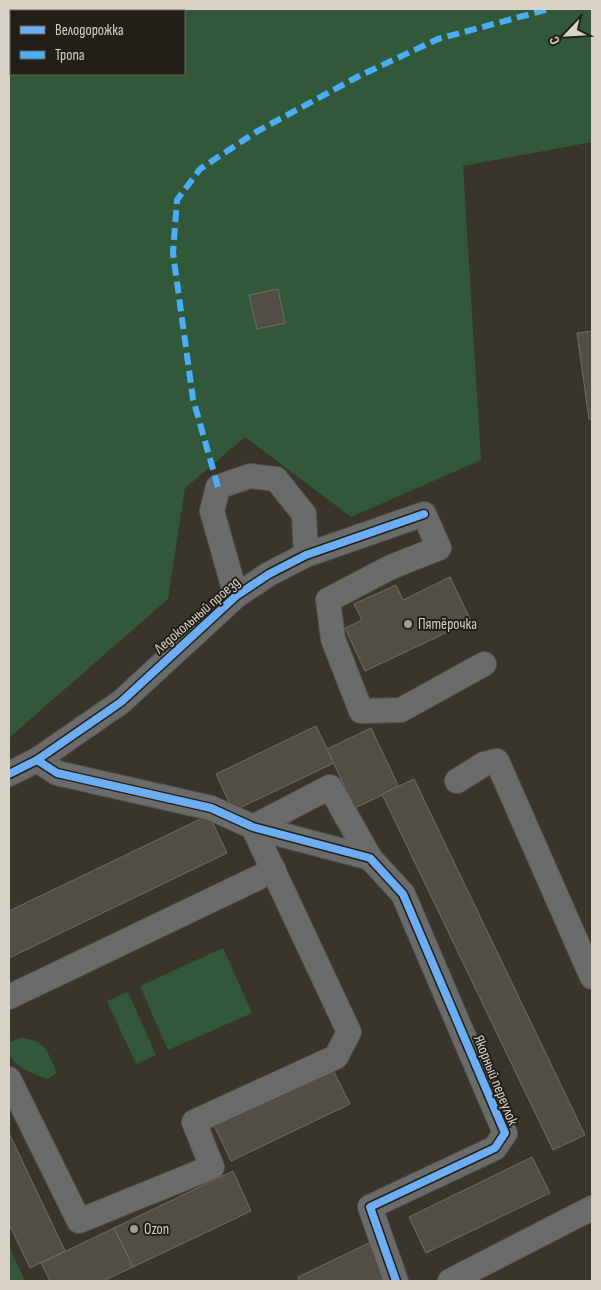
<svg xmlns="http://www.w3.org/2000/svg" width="601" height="1290" font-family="'Sofia Sans Condensed',sans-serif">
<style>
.green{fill:#32583a;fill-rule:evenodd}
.building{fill:#524d45;stroke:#716b64}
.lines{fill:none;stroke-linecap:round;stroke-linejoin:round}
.minor-casing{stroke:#555049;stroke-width:26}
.minor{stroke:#6a6b6b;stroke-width:24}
.quiet{stroke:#49aef6;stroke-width:6;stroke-dasharray:12 6;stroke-linecap:butt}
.cycleway-casing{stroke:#231e16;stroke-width:11}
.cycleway{stroke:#6dadf4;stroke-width:8}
.poi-dot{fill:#a19b90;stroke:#231e16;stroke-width:2}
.labels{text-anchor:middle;stroke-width:4;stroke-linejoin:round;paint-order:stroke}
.street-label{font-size:15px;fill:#d8d2c7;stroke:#231e16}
.poi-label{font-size:15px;fill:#d8d2c7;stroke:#231e16;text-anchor:start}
</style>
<rect width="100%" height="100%" fill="#3a352b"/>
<g class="green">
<path d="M9 9H592V142L463 166 481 460 351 517 245 437 185 488 168 599 9 738ZM11 11H184V74H11Z"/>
<path d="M223 948 252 1013 168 1050 140 986Z"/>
<path d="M128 992 156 1055 136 1064 107 1001Z"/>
<path d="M20 1038C47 1040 47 1052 57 1073L48 1079C36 1075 13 1067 9 1053 8 1050 10 1045 10 1042Z"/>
<path d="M9 1246 25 1281H9Z"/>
</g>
<g class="building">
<path d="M278 289 285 323 257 329 249 295Z"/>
<path d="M592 331V419H589L577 333Z"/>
<path d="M450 577 471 621 365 671 345 628 362 620 354 604 396 585 403 600Z"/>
<path d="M316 726 334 763 233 811 216 774Z"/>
<path d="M371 728 399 787 355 808 327 749Z"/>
<path d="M414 779 585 1135 553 1150 382 794Z"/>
<path d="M209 815 227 853 9 958V911Z"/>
<path d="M331 1066 350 1104 231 1161 213 1123Z"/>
<path d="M9 1133 65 1251 30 1268 9 1224Z"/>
<path d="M532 1157 550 1193 426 1253 409 1217Z"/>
<path d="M233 1171 251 1211 133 1267 114 1228Z"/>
<path d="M114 1228 133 1267 103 1281H50L41 1263Z"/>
<path d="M369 1243 385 1278 379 1281H300L298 1277Z"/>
</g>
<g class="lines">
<defs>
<g id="minor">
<path d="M236 596 212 511 218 487 250 476 276 479 304 514 306 555"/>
<path d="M37 760 57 773 211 808 253 827 370 858"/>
<path d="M9 774 37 760 121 702 236 596 269 574 306 555 424 514 439 548 391 567 328 600 333 639 361 711 401 710 484 664"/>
<path d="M457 781 484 764 497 761 592 977"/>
<path d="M9 997 274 870"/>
<path d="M9 1079 79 1221 212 1167 194 1122 336 1057 349 1032 253 827 330 787 370 858 403 894 505 1133 495 1148 370 1207 396 1281"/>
<path d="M450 1281 592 1208"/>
</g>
</defs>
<use href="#minor" class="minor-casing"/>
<use href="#minor" class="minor"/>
<path class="quiet" d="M218 487 193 399 173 253 177 200 200 169 256 132 359 76 438 39 549 9"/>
<defs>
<g id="cycleway">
<path d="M37 760 57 773 211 808 253 827 370 858 403 894 505 1133 495 1148 370 1207 396 1281"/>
<path d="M9 774 37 760 121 702 236 596 269 574 306 555 424 514"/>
</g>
</defs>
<use href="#cycleway" class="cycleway-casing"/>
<use href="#cycleway" class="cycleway"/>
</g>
<g class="poi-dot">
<circle cx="408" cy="624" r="5"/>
<circle cx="134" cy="1229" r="5"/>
</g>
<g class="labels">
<g class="street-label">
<text transform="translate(197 615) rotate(-41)" y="5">Ледокольный проезд</text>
<text transform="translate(496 1080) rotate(68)" y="5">Якорный переулок</text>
</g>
<g class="poi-label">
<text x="418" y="629">Пятёрочка</text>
<text x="144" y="1234">Ozon</text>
</g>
</g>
<rect width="601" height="1290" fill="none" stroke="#d8d2c7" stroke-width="20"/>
<rect x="10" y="10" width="175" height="65" fill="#231e16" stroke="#6b665d"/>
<rect x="20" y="26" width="25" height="8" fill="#6dadf4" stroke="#6b665d"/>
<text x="55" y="35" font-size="15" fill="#d8d2c7">Велодорожка</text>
<rect x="20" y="51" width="25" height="8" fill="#49aef6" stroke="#6b665d"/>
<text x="55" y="60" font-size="15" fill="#d8d2c7">Тропа</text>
<g transform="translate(566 35) rotate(245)" stroke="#231e16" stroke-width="4" paint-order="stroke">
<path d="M0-4L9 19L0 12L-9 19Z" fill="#d8d2c7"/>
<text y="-8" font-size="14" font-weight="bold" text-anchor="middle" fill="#d8d2c7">С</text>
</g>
</svg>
